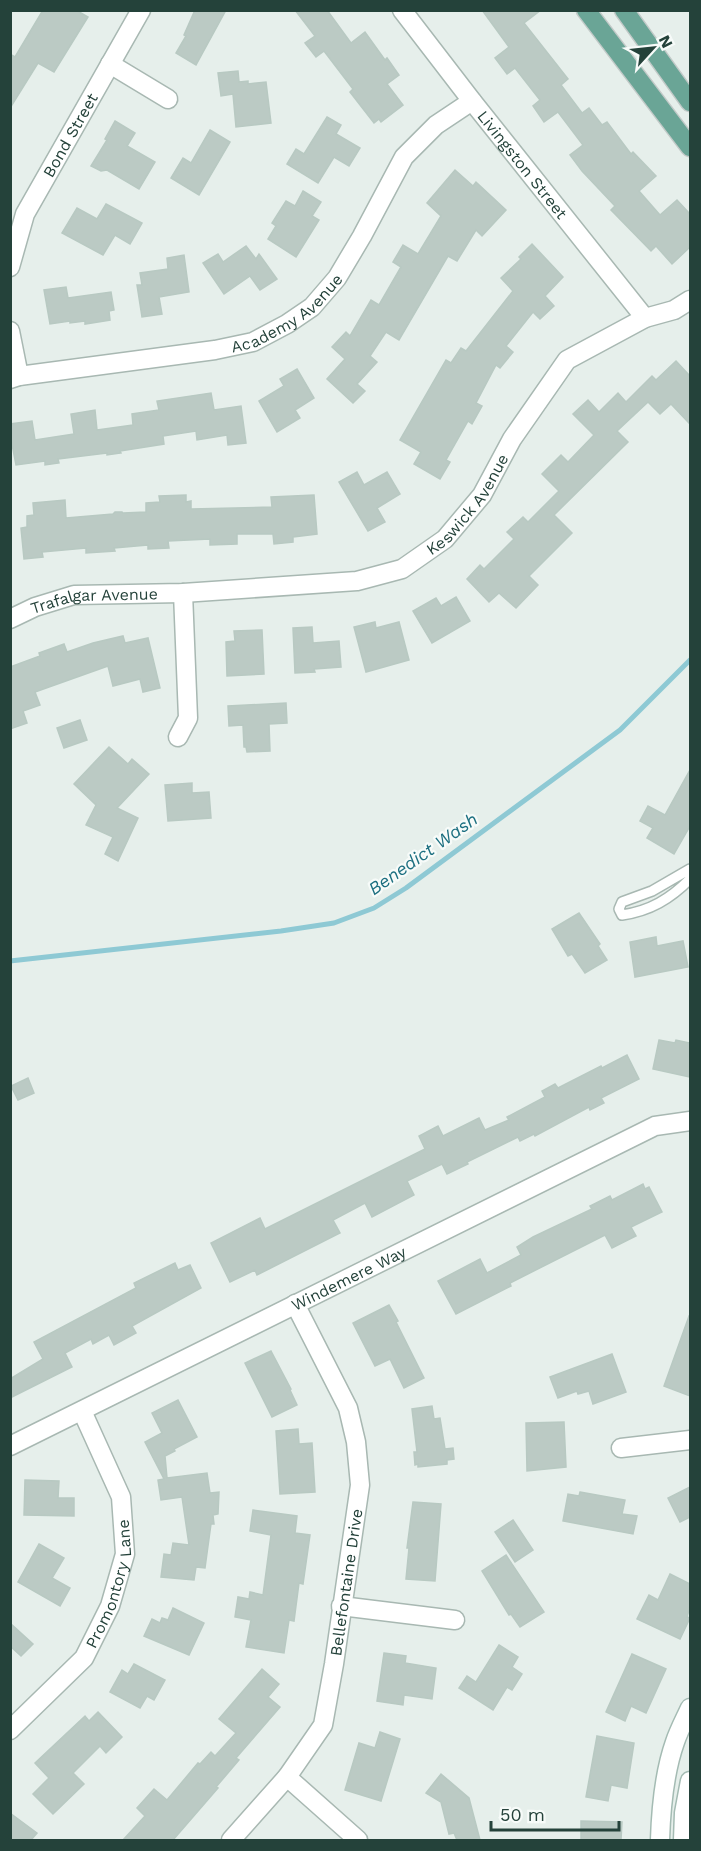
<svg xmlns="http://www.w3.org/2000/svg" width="701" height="1851" font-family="'Work Sans',sans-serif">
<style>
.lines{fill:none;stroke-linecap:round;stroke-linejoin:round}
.stream{stroke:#8ec9d4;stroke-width:5}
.building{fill:#bbcac4;stroke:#b8c9c2;stroke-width:1.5}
.lane-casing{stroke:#a8b8b2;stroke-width:12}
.street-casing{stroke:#a8b8b2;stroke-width:21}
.secondary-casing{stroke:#a4bbb3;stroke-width:21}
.primary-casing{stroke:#c2cac8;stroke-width:21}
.lane{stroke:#fff;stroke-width:9}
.street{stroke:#fff;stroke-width:18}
.secondary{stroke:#fff;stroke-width:18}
.primary{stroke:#6aa596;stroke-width:18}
.labels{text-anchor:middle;stroke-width:4.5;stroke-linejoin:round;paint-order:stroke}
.street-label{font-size:16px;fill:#24423a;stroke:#f7fbf9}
.water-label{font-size:18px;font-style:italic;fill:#1c6f80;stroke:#f7fbf9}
</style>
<rect width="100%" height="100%" fill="#e6efeb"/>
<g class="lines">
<path class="stream" d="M10 961 281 931 334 923 374 908 406 888 620 730 690 660"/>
</g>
<g class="building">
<path d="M43 10H76L88 17 54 72 38 63 10 108V54L15 57Z"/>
<path d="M195 10H226L196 65 176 53 186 36 184 35Z"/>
<path d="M295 10H327L351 43 365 32 385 60 387 58 399 75 387 84 403 105 381 122 379 119 374 123 350 92 353 89 324 51 316 57 305 43 315 36Z"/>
<path d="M482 10H541L524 23 568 79 561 85 582 113 589 108 602 125 607 122 631 154 633 152 656 176 639 191 660 215 677 200 690 214V247L672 264 656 246 651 251 611 210 615 206 582 171 570 155 583 145 558 112 544 122 533 106 540 100 515 68 507 74 495 58 509 47Z"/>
<path d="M238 71 239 82 248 81V84L266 82 271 123 236 127 233 94 221 96 218 73Z"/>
<path d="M327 117 341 125 336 134 360 148 349 166 334 157 318 183 287 164 296 149 304 154Z"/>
<path d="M115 121 135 133 127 146 155 162 139 189 107 170 101 171 91 166 107 140 105 139Z"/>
<path d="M210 130 230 142 199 195 171 178 183 158 191 163Z"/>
<path d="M455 170 473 186 476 182 506 210 482 236 476 230 457 261 448 256 399 340 386 332 370 356 377 362 357 384 365 391 353 403 327 379 345 359 332 347 346 332 350 336 371 300 379 305 401 267 393 262 403 245 418 254 441 216 427 203Z"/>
<path d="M303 191 321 202 312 216 319 220 296 257 268 239 276 226 272 223 286 201 295 206Z"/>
<path d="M106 204 142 223 130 244 115 235 103 255 62 233 77 208 97 219Z"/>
<path d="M532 244 563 277 545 296 554 306 540 319 533 312 506 346 513 352 500 368 496 365 476 403 482 406 472 424 468 421 446 460 450 462 440 479 414 464 421 452 400 440 446 360 451 363 461 348 466 351 513 291 501 278 521 259 519 257Z"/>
<path d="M246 246 256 259 259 254 277 279 260 290 250 276 224 294 203 263 218 254 223 262Z"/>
<path d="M184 255 189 292 159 297 162 314 142 317 137 285H142L140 273 168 269 167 258Z"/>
<path d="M66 287 68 298 111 292 114 310 109 311 110 320 85 324V321L70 323V321L50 324 44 290Z"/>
<path d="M676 361 690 376V424L671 404 660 414 648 402 617 431 628 442 554 515 572 533 529 576 538 585 516 608 499 593 489 602 467 579 480 565 484 569 514 539 507 532 523 517 528 522 559 491 542 474 561 455 568 462 594 435 573 414 588 400 599 412 618 393 626 402 652 376 656 380Z"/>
<path d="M297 369 314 398 295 410 300 418 277 432 259 401 284 386 280 379Z"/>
<path d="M211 393 214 410 241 406 246 443 228 445 227 435 197 440 196 431 163 436 164 444 120 451 121 453 107 455V453L58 459 59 463 45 465V461L16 465 10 434V424L32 421 35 440 74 434 71 414 95 410 97 430 133 425 132 414 159 410 157 401Z"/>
<path d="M357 472 364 485 387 472 400 494 377 508 385 522 368 531 339 482Z"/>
<path d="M186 495V502L191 501V509L272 507 271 497 314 495 317 534 293 537V542L274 544 273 534H237V544L210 545V539L168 541 169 548 148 549V545L114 548 115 551 86 553V548L42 552 43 557 24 559 21 528 27 527V516L34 515 33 503 65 500 66 518 113 514 115 512H122L123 513 146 512V503L160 502 159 496Z"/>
<path d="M456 597 470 621 432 643 413 611 436 598 441 606Z"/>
<path d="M375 622 376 628 399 622 409 660 366 672 354 627Z"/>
<path d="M312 627 313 643 339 641 341 667 314 669 315 672 295 673 293 628Z"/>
<path d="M262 630 264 674 227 676 226 642 235 641 234 631Z"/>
<path d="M123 636 125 643 148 638 160 688 143 692 140 679 113 686 108 666 35 692 40 705 23 711 27 723 10 729V667L40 656 39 653 64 644 67 652 93 643Z"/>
<path d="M286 703 287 723 269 724 270 751 247 752 246 747H244L243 725 229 726 228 706Z"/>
<path d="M80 720 87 740 64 748 57 728Z"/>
<path d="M109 747 128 764 132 759 149 774 117 808 138 818 118 861 105 854 113 837 86 825 96 805 74 784Z"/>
<path d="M690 770V826L674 854 647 838 653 828 640 821 648 806 665 815Z"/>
<path d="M192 783V793L209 792 211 818 168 821 165 785Z"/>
<path d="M579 913 600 944 598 946 607 960 585 973 572 954 568 956 552 929Z"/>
<path d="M656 937 657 946 683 941 688 967 635 977 630 942Z"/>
<path d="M659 1040 675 1043 676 1040 690 1043V1077L653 1069Z"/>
<path d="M627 1055 639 1079 601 1098 604 1103 590 1110 589 1107 535 1136 534 1134 520 1141 518 1137 467 1162 468 1164 447 1174 442 1164 407 1181 414 1195 372 1217 365 1203 333 1220 340 1233 257 1275 255 1270 230 1282 211 1243 260 1218 265 1229 425 1149 419 1136 438 1126 443 1136 479 1118 485 1130 509 1120 507 1117 545 1097 542 1091 555 1084 558 1088 601 1066 602 1068Z"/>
<path d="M28 1078 34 1093 18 1100 11 1086Z"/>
<path d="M643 1184 645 1189 649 1187 662 1212 631 1227 636 1236 612 1248 605 1235 510 1283 511 1286 456 1314 438 1281 480 1259 487 1273 521 1255 517 1247 533 1237 592 1209 590 1206 610 1196 612 1200Z"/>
<path d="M175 1263 178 1270 190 1265 201 1288 132 1326 136 1333 114 1345 109 1335 93 1344 91 1339 65 1353 72 1367 10 1398V1379L43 1359 34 1342 136 1288 134 1283Z"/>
<path d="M389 1305 398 1321 396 1322 424 1378 404 1388 390 1359 375 1366 353 1323Z"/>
<path d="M689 1316 690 1317V1396L664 1386Z"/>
<path d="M271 1351 291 1389 290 1390 297 1405 272 1417 245 1363Z"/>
<path d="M612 1354 626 1392 593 1404 589 1391 578 1394 577 1391 558 1398 550 1377Z"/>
<path d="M178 1400 197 1437 174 1449 175 1451 165 1456 167 1478 207 1473 210 1493 219 1492 218 1514 213 1515 214 1524H211L205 1568 196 1567 194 1580 161 1577 164 1554 171 1555 173 1543 189 1545 182 1497 161 1500 158 1480 164 1479 145 1442 162 1433 152 1413Z"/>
<path d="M432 1406 434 1419 440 1418 445 1449 453 1448 454 1459 447 1460V1464L418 1467V1464L415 1465 414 1452H417L412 1409Z"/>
<path d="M564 1422 566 1467 527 1471 526 1423Z"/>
<path d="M298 1429 299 1444 312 1443 315 1492 280 1494 276 1431Z"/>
<path d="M25 1480 59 1481 58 1498H74V1516L24 1515Z"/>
<path d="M690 1487V1517L680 1522 668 1498Z"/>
<path d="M580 1492 625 1500 622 1514 637 1516 633 1534 563 1521 568 1494 579 1496Z"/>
<path d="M413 1502 441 1504 435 1581 406 1579 409 1548H407Z"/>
<path d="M253 1510 297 1516 295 1533 310 1535 303 1584 299 1583 294 1621 289 1620 284 1653 246 1647 251 1620 235 1617 238 1597 249 1599 250 1592 263 1595 271 1535 250 1531Z"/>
<path d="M513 1520 533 1550 515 1562 495 1532Z"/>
<path d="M39 1544 64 1558 52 1578 70 1588 60 1606 18 1582Z"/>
<path d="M506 1555 544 1612 520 1627 511 1614 509 1615 482 1571Z"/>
<path d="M670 1574 690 1584V1607L687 1617 690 1618 680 1639 637 1619 649 1595 658 1600Z"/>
<path d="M173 1608 204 1623 189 1655 144 1636 152 1619 160 1623 162 1618 168 1620Z"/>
<path d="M10 1623 33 1644 21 1656 10 1646Z"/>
<path d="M499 1645 518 1657 512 1667 522 1674 512 1690 507 1687 493 1710 459 1688 467 1676 476 1682Z"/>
<path d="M384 1653 406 1656 405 1663 436 1668 432 1699 404 1695 403 1705 377 1701Z"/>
<path d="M632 1654 666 1669 646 1713 631 1706 625 1721 606 1712Z"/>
<path d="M134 1664 165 1680 154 1700 147 1696 140 1708 110 1692 122 1670 128 1674Z"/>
<path d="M262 1669 279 1684 268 1697 280 1707 236 1758 239 1760 216 1787 218 1788 173 1840H123L145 1816 137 1808 154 1789 167 1800 198 1763 200 1764 211 1752 215 1756 236 1733 219 1719Z"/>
<path d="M98 1712 122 1737 106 1753 100 1746 73 1773 84 1784 53 1814 33 1794 49 1778 35 1763 85 1716 89 1721Z"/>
<path d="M380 1732 400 1739 381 1801 345 1790 359 1743 375 1748Z"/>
<path d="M597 1736 634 1743 627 1788 611 1785 608 1801 586 1797Z"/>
<path d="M441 1774 469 1798 480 1840H457L454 1833 449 1834 441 1802 426 1793Z"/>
<path d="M10 1813 37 1833 31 1840H10Z"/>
<path d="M581 1821 622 1822 621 1840H581Z"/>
</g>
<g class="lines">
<defs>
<path id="lane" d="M690 869 652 891 622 902 619 909 622 915C650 911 670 899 690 879"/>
<g id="street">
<path id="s1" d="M402 10 472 101 645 318"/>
<path d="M110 64 168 99"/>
<path id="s2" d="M10 267 25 214 141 10"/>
<path d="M10 331 19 376"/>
<path id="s3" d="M10 379 19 376 215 350 253 342 287 324 312 307 337 278 362 236 404 157 436 125 472 101"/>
<path id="s4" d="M10 619 35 607 74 595 183 593 357 581 402 569 445 539 482 495 512 439 567 360 645 318 674 310 690 300"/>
<path d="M178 737 188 718 183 593"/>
<path id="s5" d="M10 1446 655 1126 690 1121"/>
<path d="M621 1448 690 1440"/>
<path d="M341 1606 455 1620"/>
<path id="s6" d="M10 1730 84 1658 110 1606 125 1554 121 1497 82 1411"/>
<path d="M287 1777 358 1840"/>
<path id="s7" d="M231 1840 287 1777 323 1725 334 1664 360 1485 356 1442 348 1408 295 1304"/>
</g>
<g id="secondary">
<path d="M660 1840C661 1808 664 1773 675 1742 679 1730 685 1719 690 1708"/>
<path d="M683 1840 684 1813 690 1781"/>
</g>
<g id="primary">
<path d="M586 10 690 147"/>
<path d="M624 10 690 102"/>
</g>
</defs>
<use href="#lane" class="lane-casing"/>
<use href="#street" class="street-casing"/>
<use href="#secondary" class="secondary-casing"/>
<use href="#primary" class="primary-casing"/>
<use href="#lane" class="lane"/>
<use href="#street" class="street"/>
<use href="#secondary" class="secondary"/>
<use href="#primary" class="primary"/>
</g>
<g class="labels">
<g class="street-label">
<text dy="6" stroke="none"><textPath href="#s2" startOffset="146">Bond Street</textPath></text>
<text dy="6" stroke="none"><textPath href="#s1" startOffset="196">Livingston Street</textPath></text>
<text dy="6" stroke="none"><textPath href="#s3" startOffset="290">Academy Avenue</textPath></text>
<text dy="6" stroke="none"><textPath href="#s4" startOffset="492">Keswick Avenue</textPath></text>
<text dy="6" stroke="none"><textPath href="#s4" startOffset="88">Trafalgar Avenue</textPath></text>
<text dy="6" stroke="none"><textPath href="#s5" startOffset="378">Windemere Way</textPath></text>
<text dy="6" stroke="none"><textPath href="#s6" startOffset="183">Promontory Lane</textPath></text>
<text dy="6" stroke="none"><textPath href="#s7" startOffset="292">Bellefontaine Drive</textPath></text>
</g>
<g class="water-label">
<text transform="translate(423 854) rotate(-35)" y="6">Benedict Wash</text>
</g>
</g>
<rect width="701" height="1851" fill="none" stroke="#24423a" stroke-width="24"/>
<g transform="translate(653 48) rotate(63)" stroke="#f7fbf9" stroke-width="4.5" paint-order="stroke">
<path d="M0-4.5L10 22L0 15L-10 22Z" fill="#24423a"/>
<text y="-9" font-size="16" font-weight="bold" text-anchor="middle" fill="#24423a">N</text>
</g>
<path d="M491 1821v9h128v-9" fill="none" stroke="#24423a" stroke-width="3"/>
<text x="500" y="1821" font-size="18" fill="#24423a" stroke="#f7fbf9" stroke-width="4.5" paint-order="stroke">50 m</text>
</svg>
